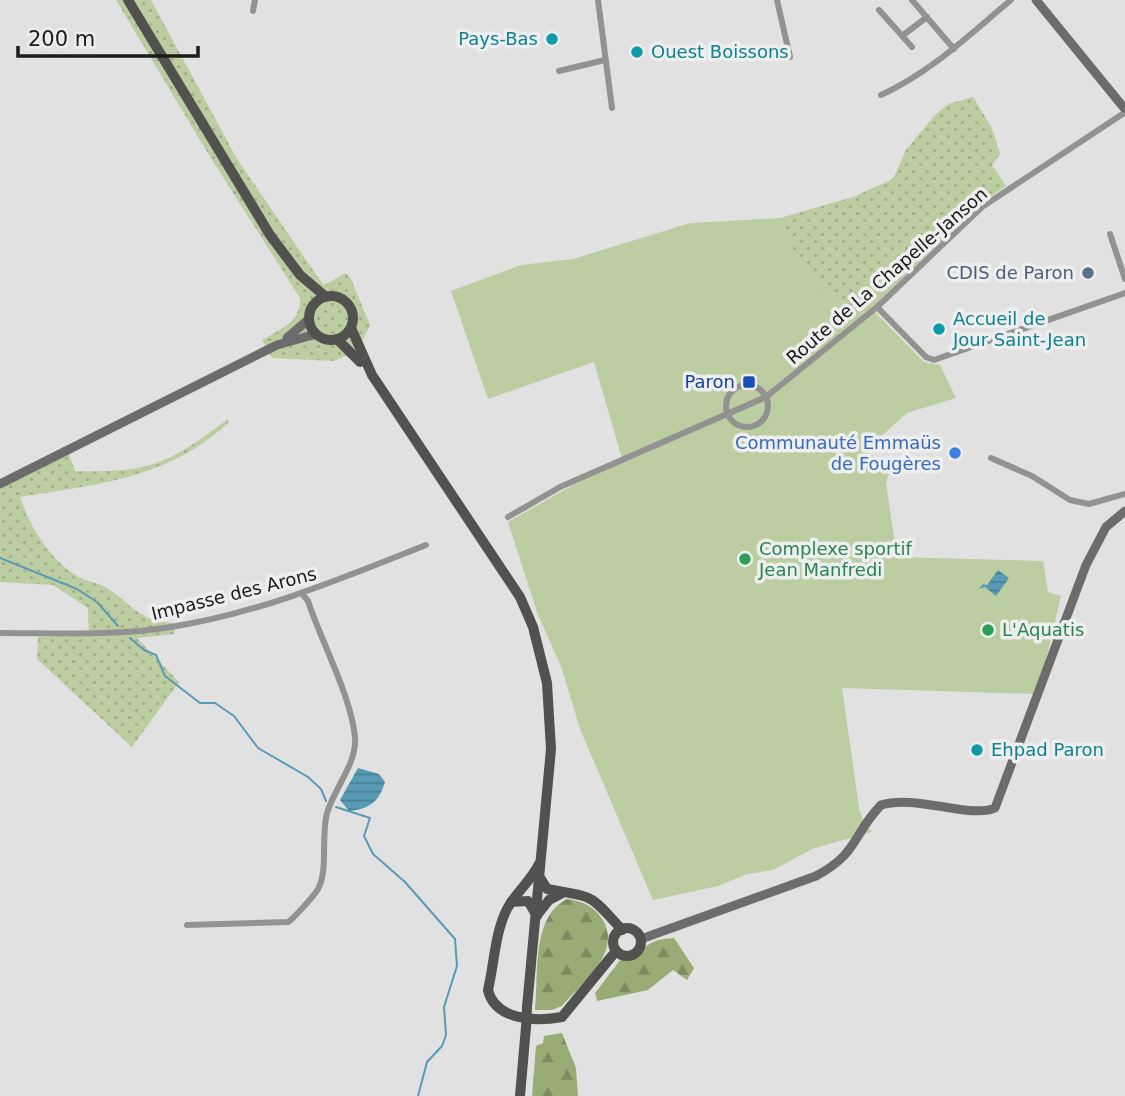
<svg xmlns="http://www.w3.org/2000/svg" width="1125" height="1096" font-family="'DejaVu Sans',sans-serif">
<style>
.grass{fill:url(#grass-dots)}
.forest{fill:url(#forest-firs)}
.pitch{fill:#bccda1}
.water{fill:url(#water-rules)}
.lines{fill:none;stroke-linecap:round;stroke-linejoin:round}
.stream{stroke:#589bb4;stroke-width:2}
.street{stroke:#929291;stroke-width:6}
.secondary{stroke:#6b6c6b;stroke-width:9}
.primary{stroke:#515150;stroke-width:10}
.primary-bridge{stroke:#515150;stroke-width:10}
.culture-dot{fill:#0f9aa8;stroke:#eeeeef;stroke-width:2.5}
.service-dot{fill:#5c6f8a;stroke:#eeeeef;stroke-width:2.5}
.transit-dot{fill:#1a4fb4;stroke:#eeeeef;stroke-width:2.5}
.shop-dot{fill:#3f7fe0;stroke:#eeeeef;stroke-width:2.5}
.leisure-dot{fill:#2e9e5b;stroke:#eeeeef;stroke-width:2.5}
.labels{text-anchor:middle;stroke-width:7;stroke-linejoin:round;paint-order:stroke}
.culture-label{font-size:18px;fill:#0d838f;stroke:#eeeeef;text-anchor:start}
.service-label{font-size:18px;fill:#4e5e75;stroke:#eeeeef;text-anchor:end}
.street-label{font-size:18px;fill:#1a1a1a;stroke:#eeeeef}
.transit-label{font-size:18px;fill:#164399;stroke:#eeeeef;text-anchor:end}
.shop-label{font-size:18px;fill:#366cbe;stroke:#eeeeef;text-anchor:end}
.leisure-label{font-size:18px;fill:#27864d;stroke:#eeeeef;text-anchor:start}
</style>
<defs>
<pattern id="grass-dots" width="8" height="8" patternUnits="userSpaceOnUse" patternTransform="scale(1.75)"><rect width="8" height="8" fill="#bccda1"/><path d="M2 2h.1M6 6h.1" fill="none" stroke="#a1af8a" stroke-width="1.8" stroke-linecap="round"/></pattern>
<pattern id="forest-firs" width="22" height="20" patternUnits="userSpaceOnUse" patternTransform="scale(1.75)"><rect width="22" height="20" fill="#99ac76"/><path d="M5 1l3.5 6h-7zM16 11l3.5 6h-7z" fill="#7c8b60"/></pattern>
<pattern id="water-rules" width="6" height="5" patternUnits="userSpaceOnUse" patternTransform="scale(1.75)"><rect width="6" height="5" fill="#589bb4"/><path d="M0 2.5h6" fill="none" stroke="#487e92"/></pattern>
</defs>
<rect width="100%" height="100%" fill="#e1e1e2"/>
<g class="grass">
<path d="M116 0H151L237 159 315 273 324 285 346 273 351 279 370 325 358 351 333 361 272 358 262 340C280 329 301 322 300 298L212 160Z"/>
<path d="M973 97 992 128 1000 154 992 165 1006 186 980 204 865 314 826 294 794 253 780 218 853 197 893 179 906 150 934 116 948 104Z"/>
<path d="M228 419 229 422C168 479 99 484 20 497 30 526 49 559 77 576 86 582 98 582 107 588 135 607 138 620 173 623L175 634 137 638 179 682 132 747 37 659 38 637 89 636 88 608 53 585 0 582V479L66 446 75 471C151 473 168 464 228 419Z"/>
</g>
<g class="forest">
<path d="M567 899C582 901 594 906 603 920 622 953 582 983 562 1006L552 1010H535C539 974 531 917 567 899Z"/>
<path d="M674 938 694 968 687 980 673 970 648 990 597 1001 595 993 621 959 637 956C648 942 656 939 674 938Z"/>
<path d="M562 1033 576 1068 578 1096H532L536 1046 543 1043 544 1036Z"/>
</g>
<path class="pitch" d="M780 218 794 253 826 294 864 314 871 308 924 362 940 365 956 398 907 413 866 450 890 470 886 483 897 557 1043 561 1048 592 1061 596 1038 694 842 688 859 807 863 821 872 832 812 849 773 870 747 874 718 886 653 900 580 729 561 666 538 615 508 522 573 485 623 462 594 362 488 399 451 291 521 265 573 259 690 223Z"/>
<g class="water">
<path d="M998 570 1009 578 996 596 985 587 979 589 983 584 987 585Z"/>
<path d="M358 768 379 774 385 782C379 802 369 809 349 811L340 800Z"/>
</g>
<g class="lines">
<g class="stream">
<path d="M0 558 77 589 97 602 118 626"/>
<path d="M130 638 144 650 156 655 165 676 200 703H215L234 716 258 748 308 777 321 789 326 801"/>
<path d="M336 807 370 818 364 836 373 854 405 882 455 939 457 966 444 1007 446 1035 442 1046 427 1062 418 1096"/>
</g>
<g class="street">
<path d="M598 0 612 108"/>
<path d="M777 0 790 57"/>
<path d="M912 0 954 49"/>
<path d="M879 10 912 47"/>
<path d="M253 11 255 0"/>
<path d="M902 36 927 17"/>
<path d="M559 71 605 60"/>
<path d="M881 95C930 73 970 34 1011 0"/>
<path d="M1110 234 1125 279"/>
<path d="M877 307 926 357 934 360 1125 293"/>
<circle cx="747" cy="406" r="21"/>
<path d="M991 458 1032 476 1070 500 1089 504 1125 494"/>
<path d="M508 517 560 487 766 397 877 307 982 207 1124 113"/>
<path d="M0 633C57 633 115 636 171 627 260 613 343 578 426 545"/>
<path d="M187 925 288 922C292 920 317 893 319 887 328 868 321 835 327 813 334 789 357 763 355 738 352 698 321 641 308 601L303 595"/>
</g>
<g class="secondary">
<path d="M1036 0 1124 108"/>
<path d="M287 338 309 319"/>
<path d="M0 484 277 345 316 334"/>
<path d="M641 939 816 876C859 853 852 835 881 805 915 794 970 819 995 808L1086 565 1106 527 1125 511"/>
</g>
<g class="primary">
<path d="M128 0 270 235 300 275 326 297"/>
<circle cx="331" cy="318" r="22"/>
<path d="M351 328 372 375 520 597 533 627 547 683 551 749 527 1007"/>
<path d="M337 339 360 362"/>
<path d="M539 864C531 881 516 892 507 909 495 932 494 965 488 990 495 1020 535 1022 562 1017L616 951"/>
<path d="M541 879 547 889C595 898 588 892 622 930"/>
<path d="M511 902 528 901 537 916"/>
<path d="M538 914 549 900 564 892"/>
<circle cx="627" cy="942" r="14"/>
<path d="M520 1096 526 1027"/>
</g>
<path class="primary-bridge" d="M526 1027 527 1007"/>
</g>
<g class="culture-dot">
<circle cx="552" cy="39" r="7"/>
<circle cx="637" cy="52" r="7"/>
<circle cx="939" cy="329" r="7"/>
<circle cx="977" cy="750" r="7"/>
</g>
<circle class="service-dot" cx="1088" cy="273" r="7"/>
<rect class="transit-dot" x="742" y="375" width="14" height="14" rx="3.5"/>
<circle class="shop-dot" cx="955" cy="453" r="7"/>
<g class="leisure-dot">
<circle cx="745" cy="559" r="7"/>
<circle cx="988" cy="630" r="7"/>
</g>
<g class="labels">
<g class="culture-label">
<text x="538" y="45" text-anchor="end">Pays-Bas</text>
<text x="651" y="58">Ouest Boissons</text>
<text x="953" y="325">Accueil de<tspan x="953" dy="21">Jour Saint-Jean</tspan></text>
<text x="991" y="756">Ehpad Paron</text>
</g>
<g class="service-label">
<text x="1074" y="279">CDIS de Paron</text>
</g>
<g class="street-label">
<text transform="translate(887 276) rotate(-41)" y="6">Route de La Chapelle-Janson</text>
<text transform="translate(234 594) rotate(-14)" y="6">Impasse des Arons</text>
</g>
<g class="transit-label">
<text x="735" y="388">Paron</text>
</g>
<g class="shop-label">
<text x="941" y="449">Communauté Emmaüs<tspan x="941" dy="21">de Fougères</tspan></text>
</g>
<g class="leisure-label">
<text x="759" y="555">Complexe sportif<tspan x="759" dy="21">Jean Manfredi</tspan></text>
<text x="1002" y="636">L'Aquatis</text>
</g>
</g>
<path d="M18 46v10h180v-10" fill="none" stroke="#1a1a1a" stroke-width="3.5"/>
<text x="28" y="46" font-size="21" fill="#1a1a1a" stroke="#eeeeef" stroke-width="5" paint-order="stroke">200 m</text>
</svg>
